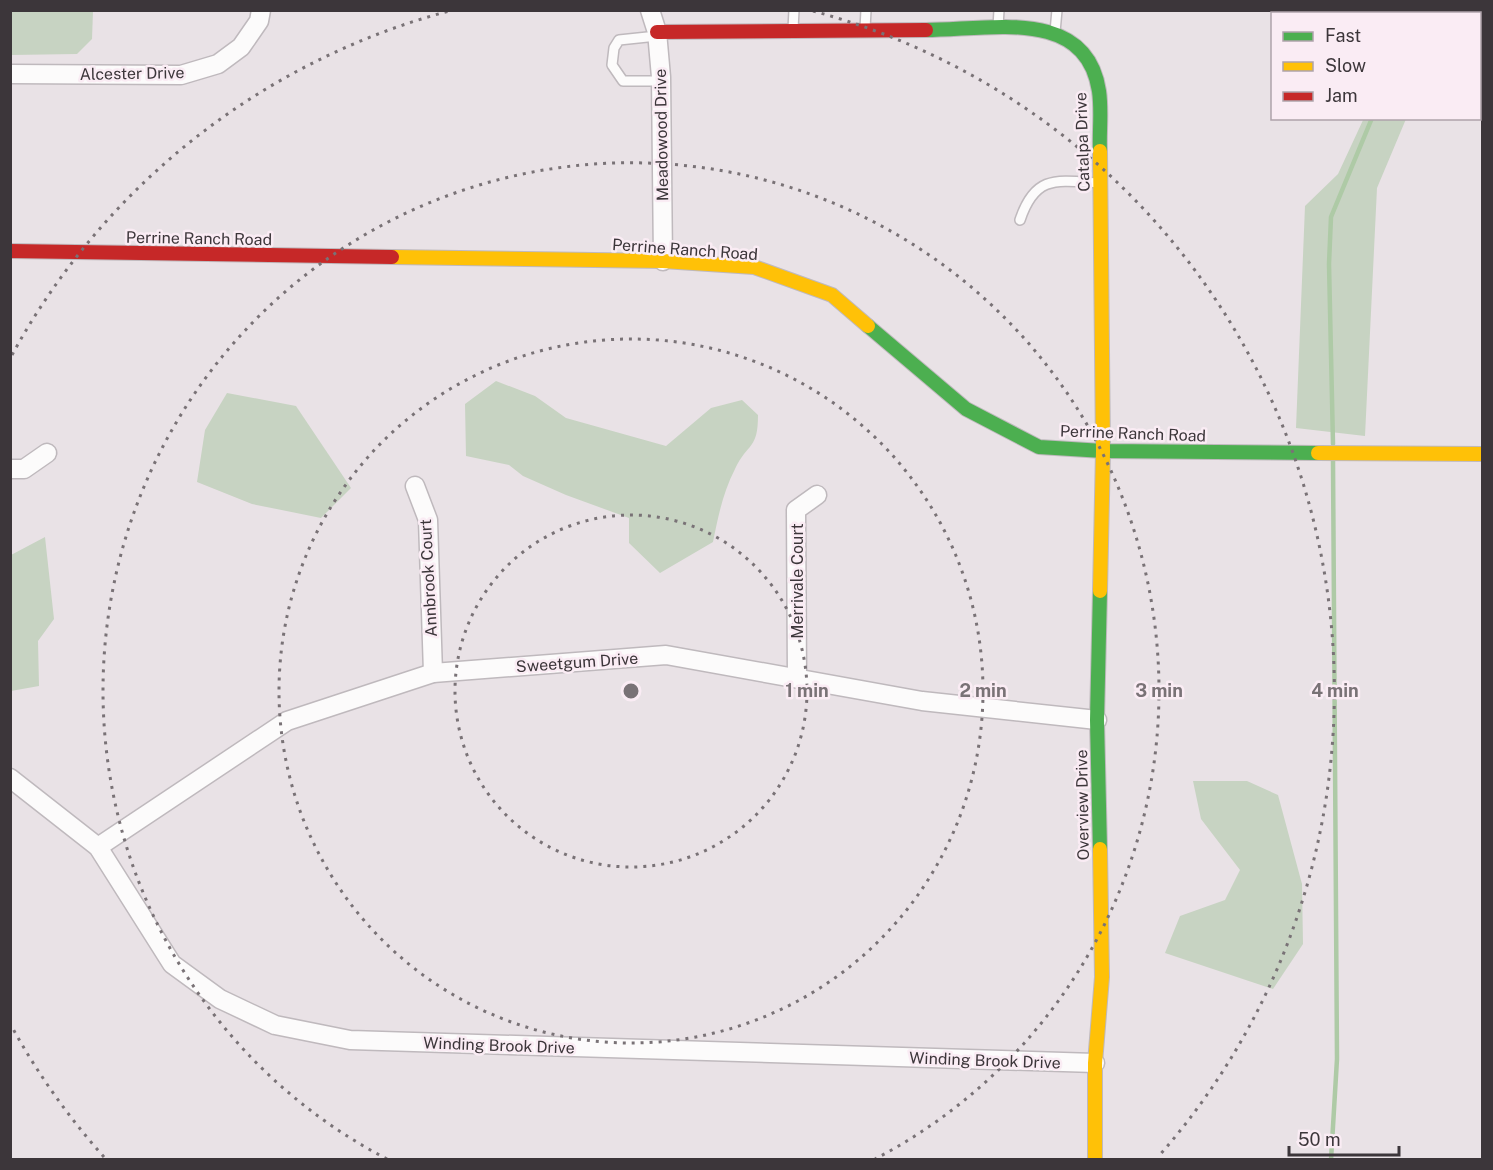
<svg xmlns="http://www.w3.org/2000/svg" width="1493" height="1170" font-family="'Public Sans',sans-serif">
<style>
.green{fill:#c7d3c2}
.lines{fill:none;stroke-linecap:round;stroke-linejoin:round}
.stream{stroke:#aecaa6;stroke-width:4.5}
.lane-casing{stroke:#bfb9bd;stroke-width:12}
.street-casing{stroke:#bfb9bd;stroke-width:21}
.fast-casing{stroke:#bfb9bd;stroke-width:16}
.slow-casing{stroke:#bfb9bd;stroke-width:16}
.jam-casing{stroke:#bfb9bd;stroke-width:16}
.lane{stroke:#fcfbfb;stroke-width:9}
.street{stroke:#fcfbfb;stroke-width:18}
.fast{stroke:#4caf50;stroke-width:14}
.slow{stroke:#ffc107;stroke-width:14}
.jam{stroke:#c62828;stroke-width:14}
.ring{fill:none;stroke:#797276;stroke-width:3;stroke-dasharray:3 6}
.labels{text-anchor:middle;stroke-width:5;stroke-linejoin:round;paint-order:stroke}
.street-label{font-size:16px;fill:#3c363a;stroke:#faecf4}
.centre{fill:#797276;stroke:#faecf4;stroke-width:3}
.ring-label{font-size:18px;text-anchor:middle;font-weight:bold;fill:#797276;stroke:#faecf4;stroke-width:5;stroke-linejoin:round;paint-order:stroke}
</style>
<rect width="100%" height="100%" fill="#e9e2e6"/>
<g class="green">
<path d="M10 11H93L92 39 77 54 11 55Z"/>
<path d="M1364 118 1406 119 1377 188 1365 436 1296 428 1305 206 1338 174Z"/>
<path d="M496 381 535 396 566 418 666 446 711 408 742 400 758 415C758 450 748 442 735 469 723 492 718 517 713 542L660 573 629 543V518L566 495 523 476 509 465 466 456 465 404Z"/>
<path d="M227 393 296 406 351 488 321 518 252 504 197 482 205 430Z"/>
<path d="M45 537 54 619 38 641 39 686 11 691V555Z"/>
<path d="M1193 781H1247L1278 795 1302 884 1303 944 1273 989 1165 953 1180 916 1225 900 1240 870 1201 819Z"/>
</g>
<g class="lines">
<g class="stream">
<path d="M1400 14 1401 10"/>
<path d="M1333 444 1329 264 1331 217 1372 118"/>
<path d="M1331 1160 1337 1059 1333 461"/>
</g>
<defs>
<g id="lane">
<path d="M998 27 999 10"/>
<path d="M793 29 794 10"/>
<path d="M865 29 866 10"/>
<path d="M1055 32 1057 10"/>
<path d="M657 36 619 40 614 48 612 65 623 81H661"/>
<path d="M1020 220C1035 175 1056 180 1098 183"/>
</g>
<g id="street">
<path d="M650 10 657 32 661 77 663 261"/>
<path d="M10 74 181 75 218 64 241 47 259 21 261 10"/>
<path d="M10 469H24L47 453"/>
<path d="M415 486 428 520 433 673"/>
<path d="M797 678 796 510 817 495"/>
<path d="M10 778 98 847 172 964 220 999 275 1025 350 1040 1095 1063"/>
<path d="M98 847 287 721 433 673 666 655 922 701 1097 720"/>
</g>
<g id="fast">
<path d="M926 30C988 30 1086 6 1099 91 1102 111 1099 132 1100 151"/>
<path d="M868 326 966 409 1039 447 1103 451 1318 453"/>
<path d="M1100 849 1097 720 1100 591"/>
</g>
<g id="slow">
<path d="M1100 151 1103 451 1100 591"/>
<path d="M392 257 663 261 754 267 832 295 868 326"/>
<path d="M1318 453 1482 454"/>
<path d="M1095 1160V1063L1102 977 1100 849"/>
</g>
<g id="jam">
<path d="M657 32 926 30"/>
<path d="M10 251 392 257"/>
</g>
</defs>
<use href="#lane" class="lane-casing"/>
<use href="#street" class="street-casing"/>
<use href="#fast" class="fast-casing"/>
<use href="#slow" class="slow-casing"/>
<use href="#jam" class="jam-casing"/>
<use href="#lane" class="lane"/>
<use href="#street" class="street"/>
<use href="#fast" class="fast"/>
<use href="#slow" class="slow"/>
<use href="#jam" class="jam"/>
</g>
<g class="ring">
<circle cx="631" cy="691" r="176"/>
<circle cx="631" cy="691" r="352"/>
<path d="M387 1159A528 528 0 1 1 875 1159"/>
<path d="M104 1157A704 704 0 0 1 12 1027M12 355A704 704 0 0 1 449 11M813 11A704 704 0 0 1 1158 1157"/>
</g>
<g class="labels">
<g class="street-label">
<text transform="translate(132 73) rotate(-1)" y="6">Alcester Drive</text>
<text transform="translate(661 135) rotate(-91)" y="6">Meadowood Drive</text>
<text transform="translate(1082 142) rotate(-92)" y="6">Catalpa Drive</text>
<text transform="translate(199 238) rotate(1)" y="6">Perrine Ranch Road</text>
<text transform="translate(685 249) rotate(4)" y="6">Perrine Ranch Road</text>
<text transform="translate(1133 433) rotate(2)" y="6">Perrine Ranch Road</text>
<text transform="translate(428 578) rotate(-93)" y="6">Annbrook Court</text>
<text transform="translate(797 581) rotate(-90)" y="6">Merrivale Court</text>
<text transform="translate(577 662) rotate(-4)" y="6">Sweetgum Drive</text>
<text transform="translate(1082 805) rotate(-91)" y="6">Overview Drive</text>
<text transform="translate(499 1045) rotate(2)" y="6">Winding Brook Drive</text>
<text transform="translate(985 1060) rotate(2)" y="6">Winding Brook Drive</text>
</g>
</g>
<circle cx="631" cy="691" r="9" class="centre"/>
<g class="ring-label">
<text x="807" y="697">1 min</text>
<text x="983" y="697">2 min</text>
<text x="1159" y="697">3 min</text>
<text x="1335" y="697">4 min</text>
</g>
<rect width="1493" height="1170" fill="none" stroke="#3c363a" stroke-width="24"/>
<rect x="1271" y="12" width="210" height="108" fill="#faecf4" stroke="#aea3aa" stroke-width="1.5"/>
<rect x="1283" y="32" width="30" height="9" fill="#4caf50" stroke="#aea3aa" stroke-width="1.5"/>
<text x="1325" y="42" font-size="18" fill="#3c363a">Fast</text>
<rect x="1283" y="62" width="30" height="9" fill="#ffc107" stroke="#aea3aa" stroke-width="1.5"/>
<text x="1325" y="72" font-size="18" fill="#3c363a">Slow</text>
<rect x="1283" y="92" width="30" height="9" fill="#c62828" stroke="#aea3aa" stroke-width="1.5"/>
<text x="1325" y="102" font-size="18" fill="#3c363a">Jam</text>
<path d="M1289 1146v9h110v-9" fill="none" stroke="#3c363a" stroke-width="3"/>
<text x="1298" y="1146" font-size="18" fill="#3c363a" stroke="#faecf4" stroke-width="4.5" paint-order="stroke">50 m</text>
</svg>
